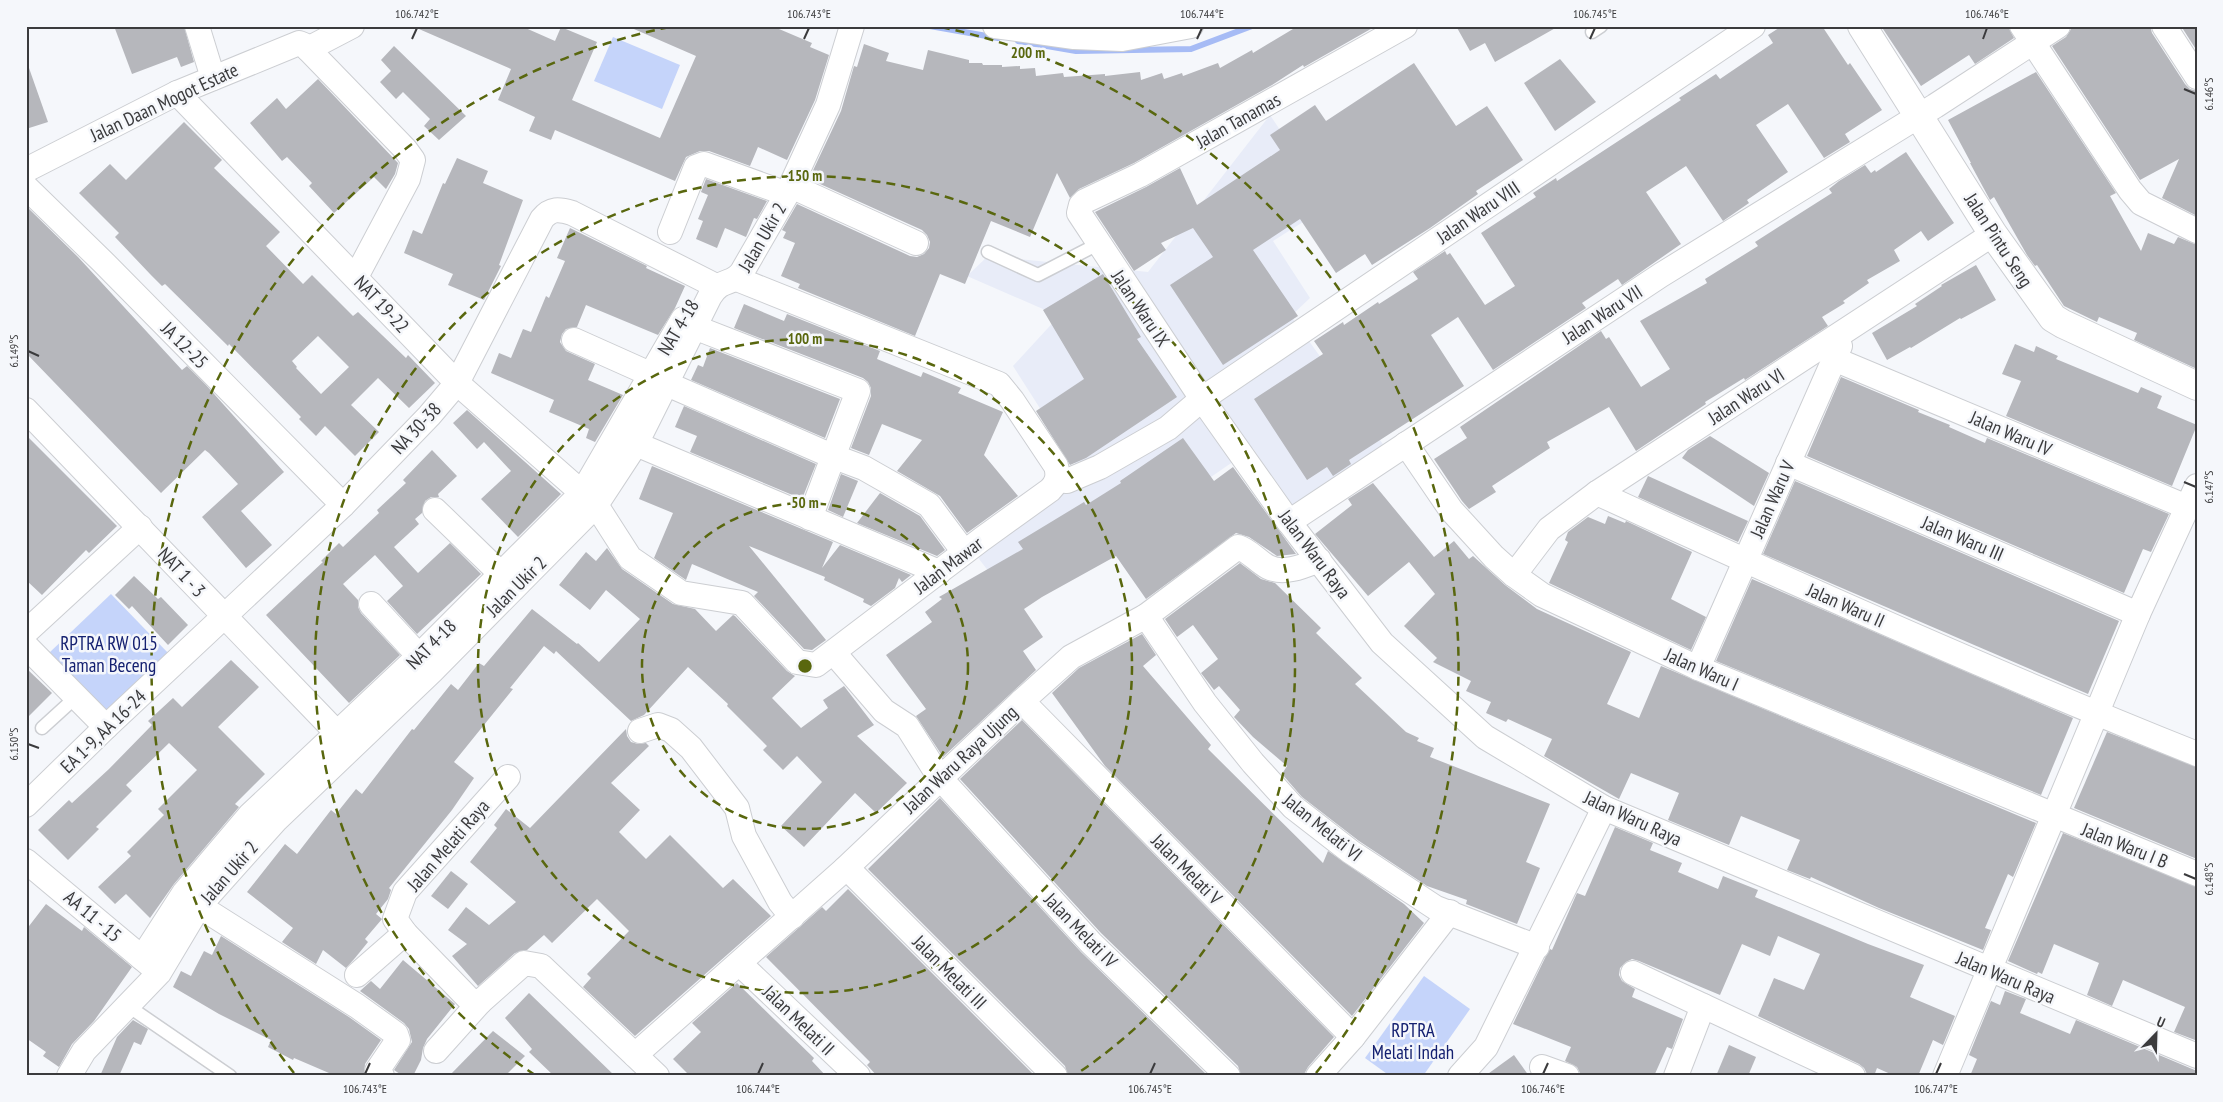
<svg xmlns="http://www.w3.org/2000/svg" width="2223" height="1102" font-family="'PT Sans Narrow',sans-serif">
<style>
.built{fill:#e8ecf8}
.green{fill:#c5d4fa}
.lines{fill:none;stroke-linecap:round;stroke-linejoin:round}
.stream{stroke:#a6bbf5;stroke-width:6}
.building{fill:#b6b7bc;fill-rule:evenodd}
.service-casing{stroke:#ccced2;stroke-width:15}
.minor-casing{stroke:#ccced2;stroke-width:26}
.tertiary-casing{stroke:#ccced2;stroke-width:30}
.service{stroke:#fff;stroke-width:12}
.minor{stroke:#fff;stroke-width:24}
.tertiary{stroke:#fff;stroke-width:28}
.ticks{fill:none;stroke:#3b3b3d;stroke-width:2}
.ring{fill:none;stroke:#59670e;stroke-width:2.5;stroke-dasharray:9 6}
.labels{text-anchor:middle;stroke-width:5;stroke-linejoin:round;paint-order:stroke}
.street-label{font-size:19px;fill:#3b3b3d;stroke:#f5f7fb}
.park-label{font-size:19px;fill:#142070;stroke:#f5f7fb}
.centre{fill:#59670e;stroke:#f5f7fb;stroke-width:2.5}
.ring-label{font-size:15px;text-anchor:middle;font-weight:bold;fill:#59670e;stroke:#f5f7fb;stroke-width:5;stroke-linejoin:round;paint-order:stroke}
.neatline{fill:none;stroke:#3b3b3d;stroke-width:2}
.ticks-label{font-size:12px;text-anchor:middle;fill:#3b3b3d}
</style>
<rect width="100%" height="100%" fill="#f5f7fb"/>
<path class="built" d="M1270 115 1330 205 1273 241 1310 298 1291 316 1385 447 1292 511 1253 448 1018 610 976 555 1080 471 1013 366 1059 316 967 276 988 256 1148 272Z"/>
<g class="green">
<path d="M613 37 680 65 662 109 594 81Z"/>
<path d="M111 594 169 654 108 713 49 653Z"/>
<path d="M1424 976 1470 1009 1423 1076H1390L1365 1058Z"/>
</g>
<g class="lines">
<g class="stream">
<path d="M930 26 998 38"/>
<path d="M1018 41 1076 51 1191 49 1252 26"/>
</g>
</g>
<g class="building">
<path d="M114 26H184L194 62 181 67 177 57 132 74Z"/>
<path d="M412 26H521L555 41 561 27 597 42 572 100 660 138 696 56 627 26H772L812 43 810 47 829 55 815 100 787 160 758 147 750 166 709 151H700L686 157 675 181 555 130 551 140 529 131 535 117 498 100 511 69Z"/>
<path d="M1298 26H1376L1304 67 1303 65 1272 85 1134 163 1079 189 1070 198 1057 173 1030 237 991 221 965 284 940 274 915 336 798 288 800 284 781 276 795 243 783 238 786 232 782 230 797 204 910 256 917 257 924 254 929 248 930 242 927 235 922 230 809 179 841 111 854 66 857 67 864 44 889 53 886 61 923 70 928 50 969 60V63H982L983 65H1002V67L1020 66V69L1035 68 1036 76 1063 73 1064 77 1105 74V76L1140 72 1141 80 1162 73 1164 79 1182 73 1183 76 1218 63 1220 68 1252 50 1253 53Z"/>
<path d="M1456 26H1559L1495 62 1485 43 1470 51Z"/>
<path d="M1782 26H1822L1848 65 1850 63 1882 110 1845 134 1850 142 1824 158 1788 104 1756 125 1788 172 1747 200 1749 203 1723 221 1686 166 1646 192 1681 244 1622 285 1618 279 1582 303 1586 308 1493 370 1458 317 1431 335 1464 386 1349 460 1351 464 1333 476 1327 467 1307 480 1254 399 1323 354 1314 341 1343 322 1344 325 1378 302 1379 304 1418 279 1413 272 1445 251 1447 255 1450 253 1485 305 1515 286 1481 233 1536 197 1533 193 1556 178 1557 181 1600 153 1681 100 1679 98 1716 74 1720 79 1773 43 1768 35Z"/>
<path d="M1881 26H2008L2014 38 1975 64 1969 55 1921 86Z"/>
<path d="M2073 26H2150L2152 33 2185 84 2190 89 2197 91V216L2162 198 2179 159 2140 180 2052 46 2066 37Z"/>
<path d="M2181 26H2197V51Z"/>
<path d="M394 46 466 116 439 140 424 126 430 119 403 92 396 99 380 82 391 71 381 60Z"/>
<path d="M1560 59 1596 102 1555 131 1524 83Z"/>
<path d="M1414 63 1456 126 1487 106 1523 160 1476 191 1478 194 1430 228 1372 265 1365 254 1336 273 1300 219 1253 250 1298 316 1223 365 1170 285 1213 257 1193 228 1161 243 1166 250 1134 271 1095 212 1146 187 1180 168 1197 205 1280 150 1270 135 1315 105 1326 121Z"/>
<path d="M26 68H29L48 122 26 129Z"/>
<path d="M2036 72 2116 193 2110 196 2141 251 2148 233 2174 244 2178 237 2197 245V369L2134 340 2137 333 2099 317 2097 322 2064 306 2037 265 2035 266 2027 255 1994 197 1990 200 1970 163H1971L1948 120Z"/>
<path d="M318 79 398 163 395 174 386 189 374 177 334 213 309 186 312 183 287 157 282 161 250 123 277 98 286 109Z"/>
<path d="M184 122 222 160 214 168 280 232 266 246 303 284 312 275 353 316 358 312 406 358 408 355 435 383 409 408 378 378 351 405 379 432 355 456 325 426 316 436 299 419 301 417 229 344 228 346 165 284 162 286 150 274 115 237 119 233 79 193 110 164 126 180ZM318 336 349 367 321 394 296 368 297 367 292 361Z"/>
<path d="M1906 152 1954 223 1928 241 1921 231 1894 250 1900 261 1867 280 1869 283 1843 301 1845 303 1822 317 1828 326 1745 380 1744 378 1705 402 1706 404 1636 451 1609 407 1547 442 1550 448 1492 486 1496 492 1469 509 1462 501 1434 459 1467 438 1460 427 1601 331 1606 339 1609 337 1641 387 1670 369 1640 321 1707 283 1705 279 1758 246 1755 242 1832 193 1829 189 1839 181 1865 165 1871 173 1875 170 1876 172Z"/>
<path d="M457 158 488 171 483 183 523 200 499 265 501 266 484 300 448 285 453 274 404 253 413 230 422 234 443 183 445 184Z"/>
<path d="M706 179 767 201 757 219 754 218 746 237 725 228 717 248 696 239 703 221 698 219 708 195 701 192Z"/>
<path d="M26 206 78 257 182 370 187 366 206 385 284 472 241 511 272 545 246 568 202 517 238 484 209 453 205 450 161 493 26 353Z"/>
<path d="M570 228 647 266 646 268 685 286 675 308 658 335 586 305 577 327 566 329 562 334 560 342 566 351 595 364 588 380 623 395 595 442 586 438 589 429 549 412 554 400 491 373 499 353 511 358 523 329 531 332 546 296 549 298 565 261 557 258Z"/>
<path d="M1976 265 1996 300 1961 319 1960 318 1911 348 1910 347 1887 360 1872 333 1917 306 1915 304 1942 286 1941 285Z"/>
<path d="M1103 274 1141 337 1137 339 1177 397 1086 458 1070 465 1036 411 1084 379 1043 310Z"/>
<path d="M744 304 784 321 787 314 880 351 877 359 921 377 923 372 961 388 958 393 1003 412 984 455 1018 496 967 533 940 496 897 471 922 440 882 424 869 455 851 448 871 396V388L868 382 863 378 734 328Z"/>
<path d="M2015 344 2034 352 2036 346 2058 356 2056 359 2138 393 2141 387 2162 396 2157 408 2197 425 2172 486 2006 416 2021 381 2002 374Z"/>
<path d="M710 348 840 399 825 438 691 380 698 365 703 367Z"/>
<path d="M1841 377 1919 410 1918 412 1950 425 1949 427 1985 443 1987 438 2169 514 2151 552 2143 549 2124 593 1807 456Z"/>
<path d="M684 406 816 464 802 499 690 452 697 436 675 427Z"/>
<path d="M467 410 561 494 518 537 481 499 511 471 484 442 477 449 453 423Z"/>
<path d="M26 435 117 526 89 553 86 550 42 595 26 580Z"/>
<path d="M1710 436 1769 473 1754 506 1682 458 1688 450Z"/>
<path d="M1183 438 1214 481 1233 467 1296 554 1277 556 1249 537 1236 533 1146 599 1116 556 1042 597 1024 609 1043 637 1023 651 1036 670 943 757 916 716 926 709 886 655 932 622 925 612 942 599 939 597 1023 549 1018 542 1084 502 1086 505 1121 483 1120 481Z"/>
<path d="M432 450 457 476 438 494 439 497H431L425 501 422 513 415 519 419 524 394 547 418 573 450 543 481 574 417 634 387 601 403 586 375 555 343 584 358 600V607L361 613 400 655 349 703 266 615 323 562 321 561 339 543 343 547 379 513 377 510 406 483 403 480Z"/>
<path d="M652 466 833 542 822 568 840 545 911 575 902 582 899 578 895 588 871 606 863 602 864 599 824 580 825 577 749 546 826 640 812 650 804 649 754 596 758 592 692 564 686 580 654 558 673 513 639 499Z"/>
<path d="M841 474 858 481 843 517 828 510Z"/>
<path d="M1648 476 1748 521 1738 542 1638 497Z"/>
<path d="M1795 481 2119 621 2088 694 1763 554Z"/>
<path d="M1373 483 1434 557 1454 541 1469 559 1473 556 1505 585 1537 609 1631 652 1607 704 1639 718 1661 666 2036 823 2013 877 2008 874 1985 928 1991 930 1983 950 1879 908 1811 877 1810 879 1787 870 1800 840 1741 816 1729 845 1668 820 1679 793 1631 773 1619 799 1544 756 1552 739 1508 719 1506 722 1486 713 1491 702 1466 691 1471 681 1433 662 1437 658 1404 626 1435 594 1409 562 1368 596 1315 534 1352 505 1348 499Z"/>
<path d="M880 493 920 516 945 550 937 556 857 523Z"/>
<path d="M1608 516 1625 523 1626 521 1692 552 1671 599 1706 617 1691 650 1549 583 1568 542 1565 540 1568 532 1588 517 1605 524Z"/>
<path d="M607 548 622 569 673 604 695 609 716 631 733 615 735 616 787 671 795 676 772 698 801 728 828 708 823 700 844 686 874 725 857 736 907 783 876 813 855 793 804 847 781 826 822 782 797 756 783 770 763 750 767 746 727 706 728 704 688 667 644 715 631 721 556 651 554 654 544 646 510 688 513 689 454 762 474 778 452 810 389 888 391 890 388 899 376 914 382 919 365 939 368 942 355 958 346 968 323 950 316 964 282 942 293 928 247 892 285 844 297 854 331 810 336 814 356 789 362 794 412 729 414 730 451 684 458 690 479 663 484 666 532 609 577 644 578 643 599 662 640 619 606 590 590 610 559 585 586 552 596 561Z"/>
<path d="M1240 563 1261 579 1275 583 1321 628 1316 633 1362 678 1355 684 1406 732 1419 738 1417 741 1434 748 1430 757 1550 804 1526 862 1540 868 1517 924 1466 904 1467 900 1427 886 1359 841 1302 797 1282 774 1287 766 1253 737 1234 717 1240 710 1219 686 1214 690 1201 673 1218 659 1193 625 1177 637 1165 619Z"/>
<path d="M134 576 158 599 161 597 188 625 168 645 132 606 129 609 115 595Z"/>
<path d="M1752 579 2073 718 2041 795 1716 661Z"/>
<path d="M1142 634 1156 655 1143 666 1211 745 1208 749 1323 863 1328 851 1404 904 1424 923 1352 1016 1105 766 1052 693 1079 668Z"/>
<path d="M231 660 259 687 218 727 265 774 235 804 239 807 174 884 150 918 126 894 115 904 98 887 131 856 127 852 164 815 158 809 197 770 169 743 126 785 132 791 96 827 99 829 68 860 38 830 69 800 72 803 109 769 152 725 148 721 173 698 182 707Z"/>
<path d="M26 668 52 693 26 719Z"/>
<path d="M1022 720 1334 1037 1308 1067 1303 1076H1241L1238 1066 1101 933 960 779Z"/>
<path d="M626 729 627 736 631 742 638 744 646 743 649 746 611 783 640 810 619 832 646 859 670 835 723 888 733 879 771 916 635 1036 583 987 591 978 587 974 629 931 597 899 552 943 544 935 527 950 515 953 478 986 452 956 467 944 448 930 466 907 489 925 516 902 470 862 497 828 494 825 506 809 530 828Z"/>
<path d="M2107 732 2197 767V859L2074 808Z"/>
<path d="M940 798 1081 952 1208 1076H1068L1065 1066 868 869Z"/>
<path d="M1615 827 1653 843 1650 850 1682 863 1678 872 1718 889 1723 876 1758 890 1755 897 1868 944 1924 965 1910 997 1955 1016 1943 1045 1933 1040 1918 1076H1895L1877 1068 1874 1076H1868L1864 1068 1859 1064 1758 1016 1774 978 1804 990 1820 954 1778 936 1770 956 1742 944 1720 995 1639 961 1632 959 1626 962 1620 968 1619 975 1622 981 1635 989 1632 997 1683 1019 1672 1049 1667 1047 1654 1076H1588L1580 1073 1577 1067 1565 1061 1571 1047 1513 1024 1545 958 1550 949 1552 950 1577 893 1585 896Z"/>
<path d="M2063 833 2197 887V1036L2195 1040 2174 1032 2185 1007 2123 980 2112 1006 2087 995 2099 963 2054 944 2042 974 2038 972 2037 974 2008 961Z"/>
<path d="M451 871 468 884 448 909 431 896Z"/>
<path d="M848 889 1035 1076H877L867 1065 870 1062 766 957 822 907 826 911Z"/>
<path d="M46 904 82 931 84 927 132 967 94 1021 72 1044 59 1067 43 1056 46 1052 26 1038V930Z"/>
<path d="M221 936 349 1017 381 1040 365 1064 364 1076H336L294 1058 293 1060 268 1047 271 1040 219 1014 173 987 181 971 191 976 204 951 212 955Z"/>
<path d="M403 960 455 1004 427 1039 423 1048 421 1060 413 1076H403L394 1070 412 1042 409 1029 404 1023 360 991 371 981 380 989Z"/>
<path d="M737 983 814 1058 812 1061 826 1076H690L673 1059 701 1032 692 1023Z"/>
<path d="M2005 991 2026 999 2020 1013 2070 1034 2076 1020 2197 1071V1076H1970L1977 1059 1969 1055 1991 1001 2000 1005Z"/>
<path d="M529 993 615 1076H554L529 1052 532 1049 505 1018Z"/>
<path d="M133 1020 148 1029 141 1045 134 1042 119 1076H100L117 1037Z"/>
<path d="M493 1031 525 1056 505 1076H449Z"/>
<path d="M1729 1045 1756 1057 1748 1076H1716Z"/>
<path d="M1514 1055 1529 1076H1485Z"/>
</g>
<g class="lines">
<defs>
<g id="service">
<path d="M1592 32 1601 26"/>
<path d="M988 252 1038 275 1098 244"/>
<path d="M42 728 76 697"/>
<path d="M128 1006 230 1076"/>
</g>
<g id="minor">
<path d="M197 26 213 78"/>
<path d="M995 26 1074 37 1122 39 1191 26"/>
<path d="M1405 26 1140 175 1085 201 1081 205 1079 213 1202 399 1289 522 1382 643 1485 737 1604 808 2197 1056"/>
<path d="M2022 26 2130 190 2141 203 2197 231"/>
<path d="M2164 26 2197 77"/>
<path d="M308 49 352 26"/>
<path d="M177 93 457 383 596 505 630 558 681 593 742 603 797 662 816 665 982 539 1050 490C1057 483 1059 476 1056 466L1012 400 999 384 737 279"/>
<path d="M26 170 177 93 299 43 304 45 405 149 413 160 408 179 356 277"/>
<path d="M791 186 916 243"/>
<path d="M26 187 102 261 343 505"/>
<path d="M670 232 696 167 704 164 787 194"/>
<path d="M694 327 858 391 810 518"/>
<path d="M574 340 650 374"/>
<path d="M1834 359 2187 507"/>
<path d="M667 384 832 456 864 468 929 505 964 552"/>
<path d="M26 410 338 734"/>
<path d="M636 444 939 572"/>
<path d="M1406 444 1451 510 1494 557 1514 575 1542 595 1698 668 2197 874"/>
<path d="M1788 463 2138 614"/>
<path d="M1057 480 1067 481 1100 467 1168 428 1202 399 1753 26"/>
<path d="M1597 493C1795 584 1994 673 2197 754"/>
<path d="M435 510 501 574"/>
<path d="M1289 522 1661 275 1935 106 2058 26"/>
<path d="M1514 575 1549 529 1597 493 1993 234"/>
<path d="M371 604 419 656"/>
<path d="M1146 616 1205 703 1253 763 1293 807 1351 852 1436 908 1537 947"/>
<path d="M26 632 140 527"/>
<path d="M26 646 106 727"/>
<path d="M834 653 884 711 907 726 940 778 1091 943 1228 1076"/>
<path d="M1698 668 1840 346"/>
<path d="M1022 701 1353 1037"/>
<path d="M640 731 658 725 671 730 691 748 737 808 744 836 780 902 792 917"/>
<path d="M508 777 405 892 395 919 405 933 470 1000 480 1002 524 963 541 966 657 1076"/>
<path d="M26 805 106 727 343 505 429 416 457 383 542 219C551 208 559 209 572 213L716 286"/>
<path d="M26 861 154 968"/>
<path d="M845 869 853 874 1055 1076"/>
<path d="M199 906 357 1006 396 1034 398 1040 377 1071 382 1076"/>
<path d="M142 958 184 893 250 815 419 656 582 493 683 319"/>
<path d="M740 964 858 1076"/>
<path d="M1633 973 1853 1076"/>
<path d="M357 975 405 933"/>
<path d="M436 1051 480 1002"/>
<path d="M635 1055 845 869 1022 701 1071 657 1146 616 1238 547C1250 551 1257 561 1268 567 1284 575 1304 566 1319 560"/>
<path d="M1542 1067 1567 1076"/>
<path d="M69 1076 84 1051 159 973 199 906 276 820 432 671 596 505 636 444 710 296C722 277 732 286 742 272L787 194 828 105 852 26"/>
<path d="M1318 1076 1353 1037 1450 912"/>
<path d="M1460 1076 1486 1047 1604 808"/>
<path d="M1676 1076 1703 1006"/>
<path d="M1945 1076 2138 614 2197 486"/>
</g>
<path id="tertiary" d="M1862 26 1993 234 2053 318 2063 324 2197 386"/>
</defs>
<use href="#service" class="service-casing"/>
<use href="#minor" class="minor-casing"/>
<use href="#tertiary" class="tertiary-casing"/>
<use href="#service" class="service"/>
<use href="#minor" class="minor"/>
<use href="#tertiary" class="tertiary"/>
</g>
<path class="ticks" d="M412 39 417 28M804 39 809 28M1197 39 1202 28M1590 39 1595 28M1983 39 1987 28M2184 89 2196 94M28 351 39 356M2184 482 2196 487M28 744 39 748M2184 874 2196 879M365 1074 370 1063M758 1074 763 1063M1150 1074 1155 1063M1543 1074 1548 1063M1936 1074 1941 1063"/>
<g class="ring">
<circle cx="805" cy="666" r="163"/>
<circle cx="805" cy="666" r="327"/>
<path d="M535 1075A490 490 0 1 1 1075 1075"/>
<path d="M294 1073A653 653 0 0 1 669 27M941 27A653 653 0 0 1 1316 1073"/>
</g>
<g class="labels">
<g class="street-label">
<text transform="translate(164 102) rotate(-25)" y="7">Jalan Daan Mogot Estate</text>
<text transform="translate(1238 120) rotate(-29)" y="7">Jalan Tanamas</text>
<text transform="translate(1478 212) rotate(-34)" y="7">Jalan Waru VIII</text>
<text transform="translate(762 237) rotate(-60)" y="7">Jalan Ukir 2</text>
<text transform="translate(1999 240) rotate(57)" y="7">Jalan Pintu Seng</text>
<text transform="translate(382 304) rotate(47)" y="7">NAT 19-22</text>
<text transform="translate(1141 308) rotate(56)" y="7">Jalan Waru IX</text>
<text transform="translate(1602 314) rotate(-33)" y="7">Jalan Waru VII</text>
<text transform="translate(678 327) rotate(-59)" y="7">NAT 4-18</text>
<text transform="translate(185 345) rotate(45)" y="7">JA 12-25</text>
<text transform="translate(1746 396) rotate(-33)" y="7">Jalan Waru VI</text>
<text transform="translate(416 428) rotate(-47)" y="7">NA 30-38</text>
<text transform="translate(2011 433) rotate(23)" y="7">Jalan Waru IV</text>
<text transform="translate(1772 499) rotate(-66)" y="7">Jalan Waru V</text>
<text transform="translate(1963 538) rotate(23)" y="7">Jalan Waru III</text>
<text transform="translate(1315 554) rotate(53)" y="7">Jalan Waru Raya</text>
<text transform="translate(948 565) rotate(-37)" y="7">Jalan Mawar</text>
<text transform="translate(182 572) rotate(47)" y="7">NAT 1 - 3</text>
<text transform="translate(516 586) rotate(-45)" y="7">Jalan Ukir 2</text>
<text transform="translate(1846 605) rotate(24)" y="7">Jalan Waru II</text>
<text transform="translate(431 644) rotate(-45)" y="7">NAT 4-18</text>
<text transform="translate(1702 669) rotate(24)" y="7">Jalan Waru I</text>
<text transform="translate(103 731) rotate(-44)" y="7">EA 1-9, AA 16-24</text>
<text transform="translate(960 759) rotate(-43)" y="7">Jalan Waru Raya Ujung</text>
<text transform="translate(1633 818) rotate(25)" y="7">Jalan Waru Raya</text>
<text transform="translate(1323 827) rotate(39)" y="7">Jalan Melati VI</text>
<text transform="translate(448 845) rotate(-49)" y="7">Jalan Melati Raya</text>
<text transform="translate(2125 845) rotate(22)" y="7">Jalan Waru I B</text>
<text transform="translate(1187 869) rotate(45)" y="7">Jalan Melati V</text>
<text transform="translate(229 872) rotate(-49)" y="7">Jalan Ukir 2</text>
<text transform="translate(93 916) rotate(40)" y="7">AA 11 - 15</text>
<text transform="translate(1081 930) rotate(46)" y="7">Jalan Melati IV</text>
<text transform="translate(950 972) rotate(45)" y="7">Jalan Melati III</text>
<text transform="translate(2006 977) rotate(23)" y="7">Jalan Waru Raya</text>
<text transform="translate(799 1020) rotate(44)" y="7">Jalan Melati II</text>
</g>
<g class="park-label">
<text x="109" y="650">RPTRA RW 015<tspan x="109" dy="22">Taman Beceng</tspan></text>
<text x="1413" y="1037">RPTRA<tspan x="1413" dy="22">Melati Indah</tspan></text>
</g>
</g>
<circle cx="805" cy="666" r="8" class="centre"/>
<g class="ring-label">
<text x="1028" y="58">200 m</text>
<text x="805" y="181">150 m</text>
<text x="805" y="344">100 m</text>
<text x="805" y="508">50 m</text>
</g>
<rect width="2223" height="1102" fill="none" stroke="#f5f7fb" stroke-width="55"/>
<g transform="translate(2156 1034) rotate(23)" stroke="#f5f7fb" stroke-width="4" paint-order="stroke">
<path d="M0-4L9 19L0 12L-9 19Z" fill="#3b3b3d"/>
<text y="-8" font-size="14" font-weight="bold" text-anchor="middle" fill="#3b3b3d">U</text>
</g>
<rect x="28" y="28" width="2168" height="1046" class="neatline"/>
<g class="ticks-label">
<text x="417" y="18">106.742°E</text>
<text x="809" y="18">106.743°E</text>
<text x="1202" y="18">106.744°E</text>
<text x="1595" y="18">106.745°E</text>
<text x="1987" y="18">106.746°E</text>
<text transform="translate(2209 94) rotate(-90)" y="4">6.146°S</text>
<text transform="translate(14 351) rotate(-90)" y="4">6.149°S</text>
<text transform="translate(2209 487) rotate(-90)" y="4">6.147°S</text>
<text transform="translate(14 744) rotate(-90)" y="4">6.150°S</text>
<text transform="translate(2209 879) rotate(-90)" y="4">6.148°S</text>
<text x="365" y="1093">106.743°E</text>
<text x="758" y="1093">106.744°E</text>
<text x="1150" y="1093">106.745°E</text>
<text x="1543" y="1093">106.746°E</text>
<text x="1936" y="1093">106.747°E</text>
</g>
</svg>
